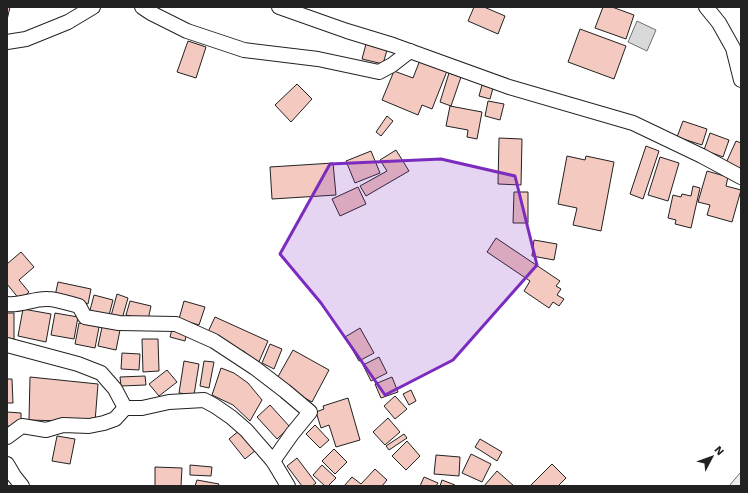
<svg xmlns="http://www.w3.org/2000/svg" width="748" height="493" font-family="'Work Sans',sans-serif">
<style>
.green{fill:#eee;stroke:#6f6f6f}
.water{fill:#d9d9d9;stroke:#6f6f6f}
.building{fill:#f3c9c0;stroke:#222}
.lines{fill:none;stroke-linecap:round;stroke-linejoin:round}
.minor-casing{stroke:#222;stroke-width:16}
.minor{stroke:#fff;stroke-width:14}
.marked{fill:#7b2cbf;fill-opacity:0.2;stroke:#7b2cbf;stroke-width:3;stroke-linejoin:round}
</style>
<rect width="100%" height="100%" fill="#fff"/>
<path class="green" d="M741 472V486H729Z"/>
<path class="water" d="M637 21 656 30 647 51 628 42Z"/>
<g class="building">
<path d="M7 7H10L7 20Z"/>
<path d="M474 7H484L505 16 498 34 468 21Z"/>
<path d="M603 7H612L634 15 626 39 595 28Z"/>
<path d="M580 29 626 46 614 79 568 62Z"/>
<path d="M188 41 206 47 196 78 177 72Z"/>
<path d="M366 44 387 50 383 64 362 59Z"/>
<path d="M420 60 447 71 432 109 422 105 418 115 382 100 394 71 413 78Z"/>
<path d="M449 73 461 77 451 106 440 102Z"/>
<path d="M297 84 312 99 291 122 275 105Z"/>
<path d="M482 85 493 88 490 99 479 96Z"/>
<path d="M488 101 504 104 500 120 485 116Z"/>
<path d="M450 106 482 112 477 139 467 137 468 130 446 126Z"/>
<path d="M387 116 393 121 381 136 376 132Z"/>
<path d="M683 121 707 129 702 145 677 137Z"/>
<path d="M710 133 729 140 723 157 704 150Z"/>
<path d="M499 138 522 139 521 185 498 184Z"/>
<path d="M736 141 741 143V169L726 163Z"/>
<path d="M646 146 659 151 643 199 630 194Z"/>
<path d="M396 150 409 171 366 196 360 186 387 171 380 160Z"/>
<path d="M371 151 380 173 355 183 346 161Z"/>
<path d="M567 156 585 160 586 156 614 162 601 231 573 225 577 208 558 204Z"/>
<path d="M660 157 679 163 668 201 648 195Z"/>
<path d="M333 163 336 195 272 199 270 167Z"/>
<path d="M707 171 728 177 726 186 741 190 732 222 707 215 710 205 698 202Z"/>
<path d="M693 186 700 188 691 228 675 224 676 220 668 218 673 195 681 197 682 194 691 196Z"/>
<path d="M358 187 366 204 340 216 332 199Z"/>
<path d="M514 192H528V223H513Z"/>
<path d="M496 238 560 281 556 286 561 289 557 295 564 299 559 306 553 302 549 308 524 291 530 281 487 252Z"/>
<path d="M534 240 557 244 554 260 532 256Z"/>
<path d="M21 252 34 267 19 280 29 292 20 300 7 284V264Z"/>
<path d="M58 282 91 289 88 304 55 296Z"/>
<path d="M117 294 128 298 122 319 111 316Z"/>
<path d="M94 295 113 300 108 319 89 314Z"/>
<path d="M130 301 151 306 148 320 126 315Z"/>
<path d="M184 301 205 307 199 325 179 319Z"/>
<path d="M23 309 51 314 46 342 18 336Z"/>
<rect x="7" y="313" width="7" height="26"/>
<path d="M55 313 78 317 74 339 51 335Z"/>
<path d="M215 317 268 341 258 364 243 357 245 352 207 334Z"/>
<path d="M79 323 99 327 95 348 75 344Z"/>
<path d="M102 327 120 330 116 350 98 346Z"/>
<path d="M360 328 374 353 359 361 345 337Z"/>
<path d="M172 329 187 332 185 341 170 337Z"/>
<path d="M142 339H158L159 371 143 372Z"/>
<path d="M270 344 282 349 274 369 262 363Z"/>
<path d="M293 350 329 370 312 402 275 382Z"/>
<path d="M122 353 140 354 139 370 121 369Z"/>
<path d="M379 357 387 373 371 381 363 365Z"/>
<path d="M184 361 199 364 194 395 179 393Z"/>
<path d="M204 361 214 362 209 388 200 386Z"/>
<path d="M221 368 234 373 248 383 262 400 250 421 233 405 212 395Z"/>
<path d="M167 370 177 382 159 396 149 384Z"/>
<path d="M145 376 146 385 121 386 120 377Z"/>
<path d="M30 377 98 384 95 422 29 420Z"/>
<path d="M392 377 398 392 381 398 375 384Z"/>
<path d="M7 379H12L13 403H7Z"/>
<path d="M411 390 416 401 409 405 403 394Z"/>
<path d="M395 396 407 409 395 419 384 406Z"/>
<path d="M348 398 360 440 336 447 329 425 321 428 316 412 324 409 323 406Z"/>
<path d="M270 405 290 427 277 439 257 417Z"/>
<path d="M7 412 21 413V427L7 426Z"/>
<path d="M388 418 400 432 385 445 373 432Z"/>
<path d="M315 425 329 440 320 448 306 434Z"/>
<path d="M240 430 256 450 245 459 229 439Z"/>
<path d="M404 434 407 438 389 450 386 446Z"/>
<path d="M57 436 75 439 70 464 52 461Z"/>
<path d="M480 439 502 452 497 461 475 447Z"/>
<path d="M407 441 420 456 406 470 392 456Z"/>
<path d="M334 449 347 462 335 474 322 461Z"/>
<path d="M471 454 491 464 482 482 462 473Z"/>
<path d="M436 455 460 457 459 476 434 474Z"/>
<path d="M297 458 316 483 312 486H302L287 466Z"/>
<path d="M552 464 566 478 558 486H530Z"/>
<path d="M190 465 212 467 211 476 190 475Z"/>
<path d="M322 465 336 478 328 486H325L313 475Z"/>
<path d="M155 467 182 468 181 486H155Z"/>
<path d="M375 469 387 480 382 486H344L352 477 361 484Z"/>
<path d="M497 471 514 486H484Z"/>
<path d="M424 477 438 483 436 486H420Z"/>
<path d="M197 480 219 484 218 486H195Z"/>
<path d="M442 480 455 485V486H440Z"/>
</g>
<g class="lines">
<defs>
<g id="minor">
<path d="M142 7 151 13 187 31 244 50 318 59 379 72 392 65 410 51"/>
<path d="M279 7 347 31 393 45 509 87 633 123 702 156 741 177"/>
<path d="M706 7 719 23 733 48 741 80"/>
<path d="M7 42 26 39 68 22 93 7"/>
<path d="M7 304C21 306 34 298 48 299 56 299 71 304 79 306L85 317 119 323 176 324 214 341 255 368 285 391 310 412 292 434 273 461"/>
<path d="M7 345 78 364 101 373 115 389 125 408"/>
<path d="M7 437 22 426 46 430 63 425 89 426 104 423 115 419 125 408H142L169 402 204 400 215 406 231 417 246 430 273 461 288 486"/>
<path d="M7 464 14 476 22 486"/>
</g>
</defs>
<use href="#minor" class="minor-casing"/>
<use href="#minor" class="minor"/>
</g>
<path class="marked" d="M441 159 515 176 537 265 453 360 385 395 321 303 280 254 330 164Z"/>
<rect width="748" height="493" fill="none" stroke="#222222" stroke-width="16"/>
<g transform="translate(712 457) rotate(49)" stroke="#ffffff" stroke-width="3" paint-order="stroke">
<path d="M0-3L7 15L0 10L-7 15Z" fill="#222222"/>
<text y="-6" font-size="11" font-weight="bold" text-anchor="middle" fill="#222222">N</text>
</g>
</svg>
